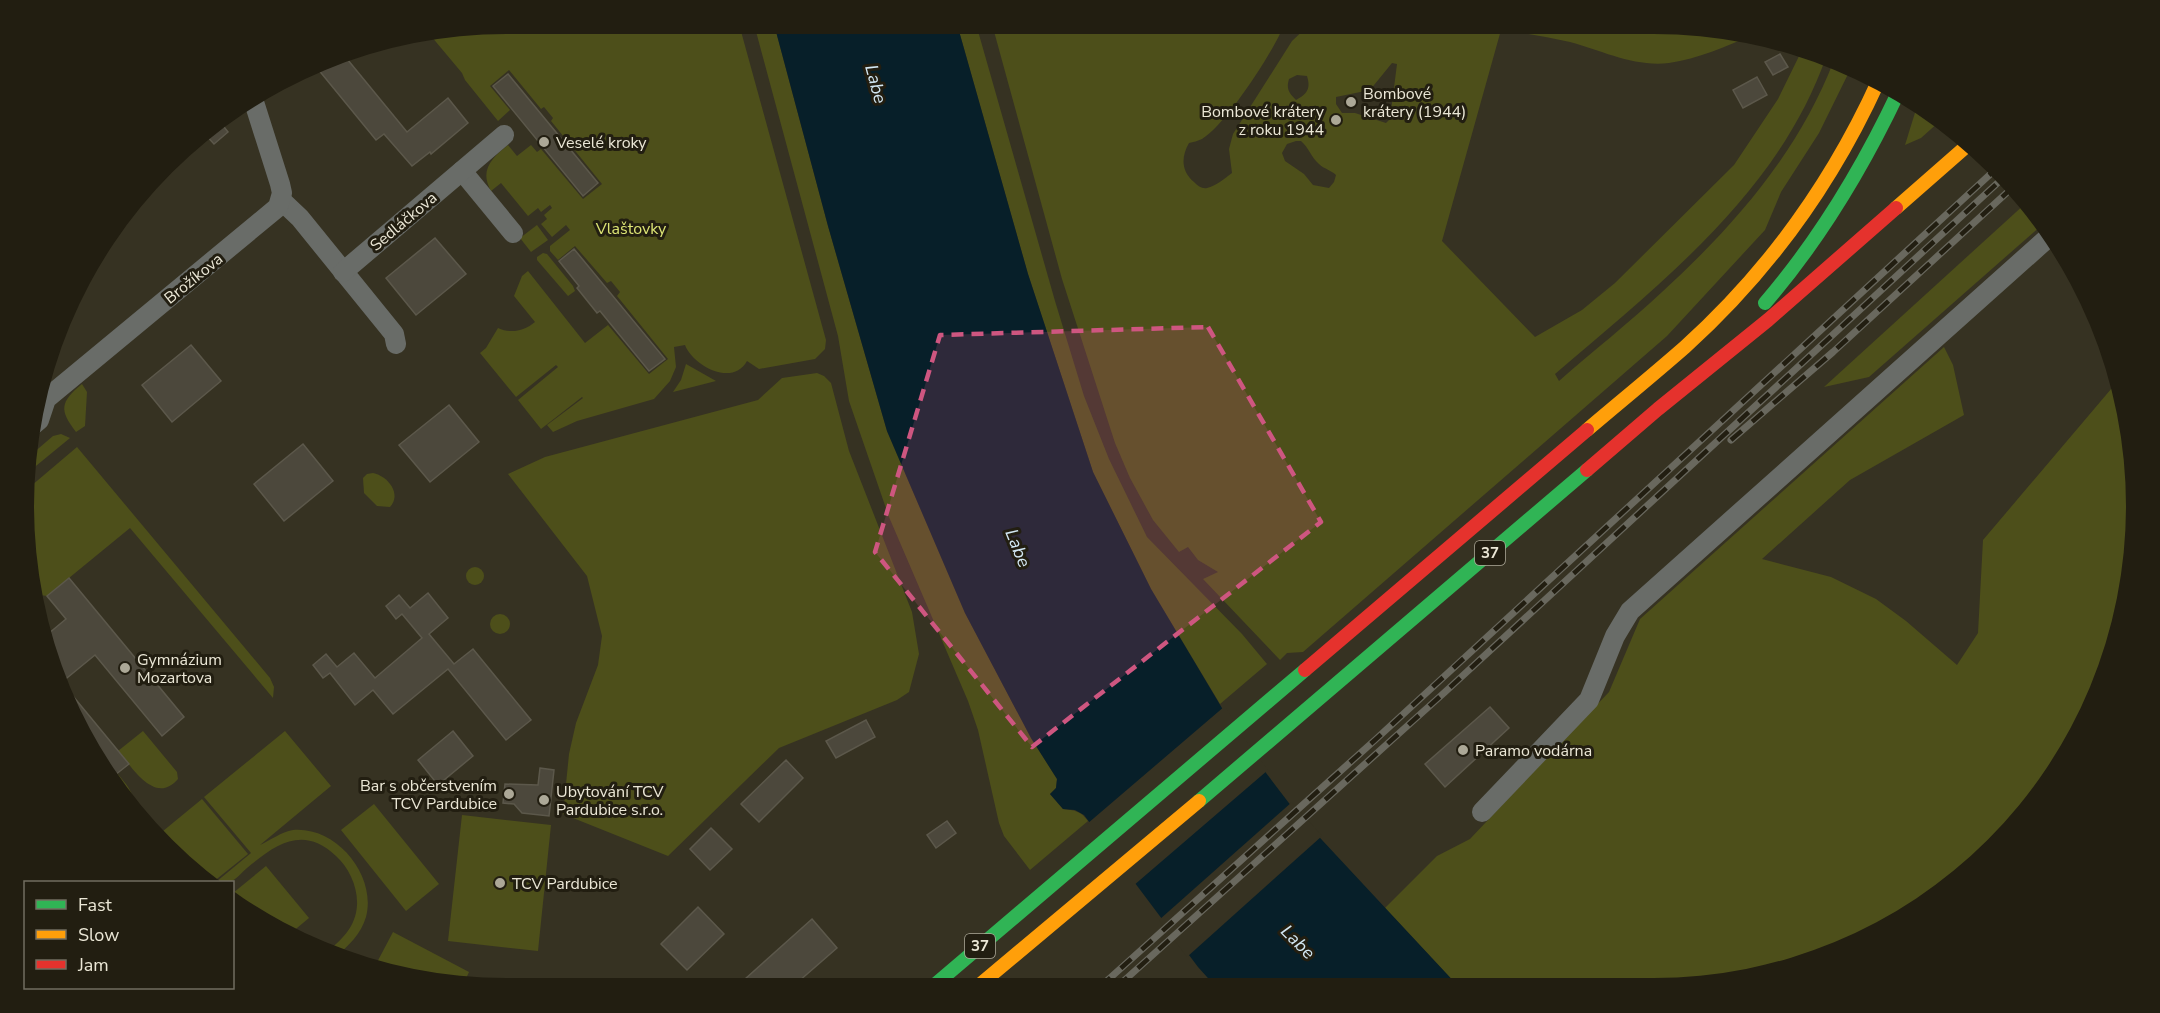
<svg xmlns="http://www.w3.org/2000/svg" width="2160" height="1013" font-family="'Nunito Sans',sans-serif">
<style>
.green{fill:#4d4f1a;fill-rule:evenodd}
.water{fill:#071f29}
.pier{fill:#363222}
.building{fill:#4c483c;stroke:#5c584b;stroke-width:1.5}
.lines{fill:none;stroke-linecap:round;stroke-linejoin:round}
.street{stroke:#696c68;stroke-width:20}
.fast{stroke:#30b455;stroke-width:14}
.slow{stroke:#ff9f0a;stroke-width:14}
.jam{stroke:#e5322d;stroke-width:14}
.rail-casing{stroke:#69685e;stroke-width:7}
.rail{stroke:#221e11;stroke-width:4.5;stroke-dasharray:14;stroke-linecap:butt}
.marked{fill:#ce5680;fill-opacity:0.2;stroke:#ce5680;stroke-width:4.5;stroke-dasharray:12 8;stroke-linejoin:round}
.poi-dot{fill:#aca897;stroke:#221e11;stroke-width:2}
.labels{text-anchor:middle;stroke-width:6;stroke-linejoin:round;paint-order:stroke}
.shield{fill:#221e11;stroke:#afab9b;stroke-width:1.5}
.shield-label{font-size:15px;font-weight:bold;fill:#ebe7d6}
.poi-label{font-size:16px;fill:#ebe7d6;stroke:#221e11;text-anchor:start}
.street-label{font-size:16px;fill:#ebe7d6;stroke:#221e11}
.park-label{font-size:16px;fill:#dde575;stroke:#221e11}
.water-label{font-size:18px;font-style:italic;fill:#d3e8f4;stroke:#221e11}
</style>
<rect width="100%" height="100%" fill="#363222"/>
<g class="green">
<path d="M507 24H739L826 340 825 349 815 359 759 369 747 361C733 387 693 366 685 345L674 347 676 367 670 381 654 399 577 421 553 432 547 425 583 398 582 397 541 429 518 400 558 367 556 365 516 397 480 353 486 348 498 328C511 334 524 331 535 322L514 296 522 276 528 271 585 343 608 325 649 374 668 359 617 296 620 292 611 281 607 283 575 246 558 260 550 251V246L570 230 566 225 552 237 541 224 547 219 544 215 552 208 550 205 541 212 538 208 528 216 501 183 491 191C479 170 492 158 508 145L517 156 531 145 537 152 541 149 583 199 602 184 551 121 553 118 544 107 541 109 509 70 490 86 510 110 498 121 465 80 462 73 431 36Z"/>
<path d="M754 24H774L828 226 887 431 965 613 1031 738 1057 779 1056 788 1050 794 1063 809C1074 810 1081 811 1088 821L1030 870 1004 836 999 823 978 730 968 701 889 517 849 401 838 336Z"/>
<path d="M957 24H976L1055 301 1084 396 1109 459 1147 537 1242 634 1267 664 1220 704 1151 589 1093 472 1028 274Z"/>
<path d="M992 24H1293L1284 25C1274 51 1225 126 1202 139 1198 141 1193 142 1189 143 1181 157 1181 171 1194 182 1198 186 1202 189 1207 188 1216 186 1225 178 1232 173L1229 149 1233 134 1292 41 1310 24H1564L1580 28 1664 33 1694 28 1753 35C1726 46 1698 59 1669 63 1634 67 1603 51 1570 42 1547 37 1524 33 1501 30L1442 241 1535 337 1582 310 1615 283 1734 165 1778 99 1802 50 1826 57C1779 192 1660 284 1555 374L1559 381C1593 351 1629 323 1662 292 1734 226 1799 152 1834 60L1851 68 1819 133 1781 192 1765 230 1667 336 1303 652 1287 653 1280 660 1203 579 1218 572 1198 560 1188 547 1179 552 1153 520 1130 478 1115 443 1062 279ZM1392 63 1397 64 1390 119 1386 123 1355 113H1342L1336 104V97L1370 90ZM1297 75 1307 76C1311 89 1307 94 1296 100 1289 93 1286 89 1289 79ZM1296 141H1301C1309 148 1311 157 1319 164 1324 169 1331 170 1336 175L1334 182 1329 188 1313 185 1304 174 1285 161 1282 153 1287 144Z"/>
<path d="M1918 103 1940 121 1921 138 1905 145Z"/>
<path d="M2026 203 2043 224 1869 377 1824 387Z"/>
<path d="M537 225 548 240 531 252 520 238Z"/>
<path d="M543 253 547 254 573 286 575 291 568 296 537 260V257Z"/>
<path d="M1944 347 1953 365 1964 415 1850 480 1762 559 1831 577 1876 599 1906 621 1957 665 1978 633 1983 540 2117 382 2127 413 2136 507 2127 601 2099 691 2036 800 1947 889 1838 952 1717 985 1458 986 1385 908 1437 856 1470 839 1609 692 1640 619Z"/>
<path d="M686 364 716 381 673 392 681 380Z"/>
<path d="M817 373 824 376 831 383 849 451 912 612 919 654 909 692 897 700 779 748 668 856 563 814 569 754 576 723 598 665 602 636 587 576 508 474 545 457 758 400 782 378Z"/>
<path d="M82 384 87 392 85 426 76 432C59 410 60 402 82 384Z"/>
<path d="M61 434 70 438 31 470 32 454 53 436Z"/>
<path d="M77 447 270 678 274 687 273 698 130 528 47 596C46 596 39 595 38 594 23 584 30 504 31 486Z"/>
<path d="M373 473C388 476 402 494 390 507L377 506 364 493 363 478 367 474Z"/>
<circle cx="475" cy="576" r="9"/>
<circle cx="500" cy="624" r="10"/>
<path d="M143 731 177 772 178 779C155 806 132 767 118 751Z"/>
<path d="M285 731 331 786 260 845C271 840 281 832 293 830 336 826 377 875 366 917 361 934 349 945 336 957L325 953C341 941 356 927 357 905 358 887 349 868 336 856 303 825 276 844 247 868 242 872 235 881 229 882 226 884 219 882 216 882L251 853 204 797Z"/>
<path d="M117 773C127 785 137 796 134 811L124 800 110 779Z"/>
<path d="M202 799 248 854 213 882H210L188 869 157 836Z"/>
<path d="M374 804 439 884 406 911 341 830Z"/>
<path d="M462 815 551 825 538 951 448 941Z"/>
<path d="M266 866 309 918 291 933 233 897V893Z"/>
<path d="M393 932 469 972 463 985 412 980 374 968Z"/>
</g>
<g class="water">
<path d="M774 24H957L1028 274 1093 472 1151 589 1241 740 1295 811 1458 986 1216 987 1198 967 1084 815 1075 810 1063 809 1050 794 1056 788 1057 779 1031 738 965 613 887 431 828 226Z"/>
<path d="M1564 24H1654L1694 28 1664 33 1580 28Z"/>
</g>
<g class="pier">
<path d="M1225 706 1244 738 1268 770 1133 886 1087 824Z"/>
<path d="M1292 802 1322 836 1187 957 1159 920Z"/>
</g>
<g class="building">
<path d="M343 54 407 132 448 98 468 123 431 154 430 152 412 166 384 134 376 140 317 68Z"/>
<path d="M1780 54 1788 67 1773 75 1765 62Z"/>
<path d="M508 74 598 183 583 196 493 86Z"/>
<path d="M1757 77 1767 95 1743 108 1733 90Z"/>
<path d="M220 122 228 132 214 144 205 134Z"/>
<path d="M435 238 466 274 416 315 386 278Z"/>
<path d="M574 249 665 359 649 371 600 311 597 313 577 288 579 286 559 261Z"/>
<path d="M191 345 221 381 172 422 142 385Z"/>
<path d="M449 405 479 442 430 482 399 445Z"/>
<path d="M303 444 333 481 284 521 254 484Z"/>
<path d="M69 578 184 717 162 736 95 655 62 682 48 634 66 619 47 596Z"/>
<path d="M428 593 448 618 429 634 454 664 473 649 531 720 506 740 448 669 393 714 373 690 355 705 330 673 323 678 313 665 326 654 337 667 354 653 375 678 422 638 402 614 396 619 386 606 399 595 410 608Z"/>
<path d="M63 684 129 764 110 779 74 720Z"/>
<path d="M1490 707 1509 728 1445 787 1425 764Z"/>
<path d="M866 720 875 737 836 758 826 741Z"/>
<path d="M453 731 473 756 438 785 418 760Z"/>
<path d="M786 760 803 778 759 822 741 804Z"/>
<path d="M540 768 554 770 549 816 522 813 514 804 503 803 505 784 538 785Z"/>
<path d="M947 821 956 833 936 848 927 835Z"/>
<path d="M711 828 732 849 710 870 690 849Z"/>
<path d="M698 907 724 934 687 970 661 944Z"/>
<path d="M812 919 837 948 791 988H735Z"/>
</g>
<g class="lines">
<g class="street">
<path d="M462 171 513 233"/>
<path d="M281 200 300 218 394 334 396 344"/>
<path d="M343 272 504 135"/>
<path d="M33 425 39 420 46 399 278 207 282 193 280 184 254 102"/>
<path d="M1482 812 1589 700 1615 636 1630 611 2051 235"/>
</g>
<g class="fast">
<path d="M1765 303C1820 239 1862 169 1898 93"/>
<path d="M1199 801 1587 470"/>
<path d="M931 988 1305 670"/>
</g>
<g class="slow">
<path d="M1896 208 1969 144"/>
<path d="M1587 430C1620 402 1653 375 1685 347 1768 272 1832 183 1878 82"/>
<path d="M977 987 1199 801"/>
</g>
<g class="jam">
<path d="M1587 470 1658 409 1768 320 1896 208"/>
<path d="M1305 670 1587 430"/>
</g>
<defs>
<g id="rail">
<path d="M1731 440 1833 352 2013 187"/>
<path d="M1100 987 1375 740 1997 168"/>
<path d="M1117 987 1445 692 2004 177"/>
</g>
</defs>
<use href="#rail" class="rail-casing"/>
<use href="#rail" class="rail"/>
</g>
<path class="marked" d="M1208 327 1321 522 1032 747 875 552 940 335Z"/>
<g class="poi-dot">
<circle cx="1351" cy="102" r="6"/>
<circle cx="1336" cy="120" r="6"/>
<circle cx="544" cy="142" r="6"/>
<circle cx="125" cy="668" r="6"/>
<circle cx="1463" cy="750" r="6"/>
<circle cx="509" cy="794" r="6"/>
<circle cx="544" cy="800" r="6"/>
<circle cx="500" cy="883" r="6"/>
</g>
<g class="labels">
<g class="shield">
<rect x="1475" y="541" width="30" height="24" rx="4.5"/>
<rect x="965" y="934" width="30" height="24" rx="4.5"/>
</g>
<g class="shield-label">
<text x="1490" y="558">37</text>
<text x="980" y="951">37</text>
</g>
<g class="poi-label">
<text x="1363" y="99">Bombové<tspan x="1363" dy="18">krátery (1944)</tspan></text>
<text x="1324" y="117" text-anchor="end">Bombové krátery<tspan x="1324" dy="18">z roku 1944</tspan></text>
<text x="556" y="148">Veselé kroky</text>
<text x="137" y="665">Gymnázium<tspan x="137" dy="18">Mozartova</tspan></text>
<text x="1475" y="756">Paramo vodárna</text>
<text x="497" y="791" text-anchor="end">Bar s občerstvením<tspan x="497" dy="18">TCV Pardubice</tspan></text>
<text x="556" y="797">Ubytování TCV<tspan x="556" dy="18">Pardubice s.r.o.</tspan></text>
<text x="512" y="889">TCV Pardubice</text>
</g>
<g class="street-label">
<text transform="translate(403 221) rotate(-40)" y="6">Sedláčkova</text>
<text transform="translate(193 278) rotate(-39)" y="6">Brožíkova</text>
</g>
<g class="park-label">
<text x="631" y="234">Vlaštovky</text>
</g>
<g class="water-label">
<text transform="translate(876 84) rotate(75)" y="6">Labe</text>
<text transform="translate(1018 548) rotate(68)" y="6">Labe</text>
<text transform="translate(1298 942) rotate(45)" y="6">Labe</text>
</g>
</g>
<path d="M0 0H2160V1013H0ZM506 34H1654A472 472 0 0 1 2126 506V506A472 472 0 0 1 1654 978H506A472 472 0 0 1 34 506V506A472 472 0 0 1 506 34Z" fill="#221e11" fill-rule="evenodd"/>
<rect x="24" y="881" width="210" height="108" fill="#221e11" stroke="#726e60" stroke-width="1.5"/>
<rect x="36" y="900" width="30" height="9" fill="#30b455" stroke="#726e60" stroke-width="1.5"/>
<text x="78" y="911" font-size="18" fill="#ebe7d6">Fast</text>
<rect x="36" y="930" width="30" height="9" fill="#ff9f0a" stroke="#726e60" stroke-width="1.5"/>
<text x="78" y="941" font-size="18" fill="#ebe7d6">Slow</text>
<rect x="36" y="960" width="30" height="9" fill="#e5322d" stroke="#726e60" stroke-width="1.5"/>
<text x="78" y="971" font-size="18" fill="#ebe7d6">Jam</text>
</svg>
